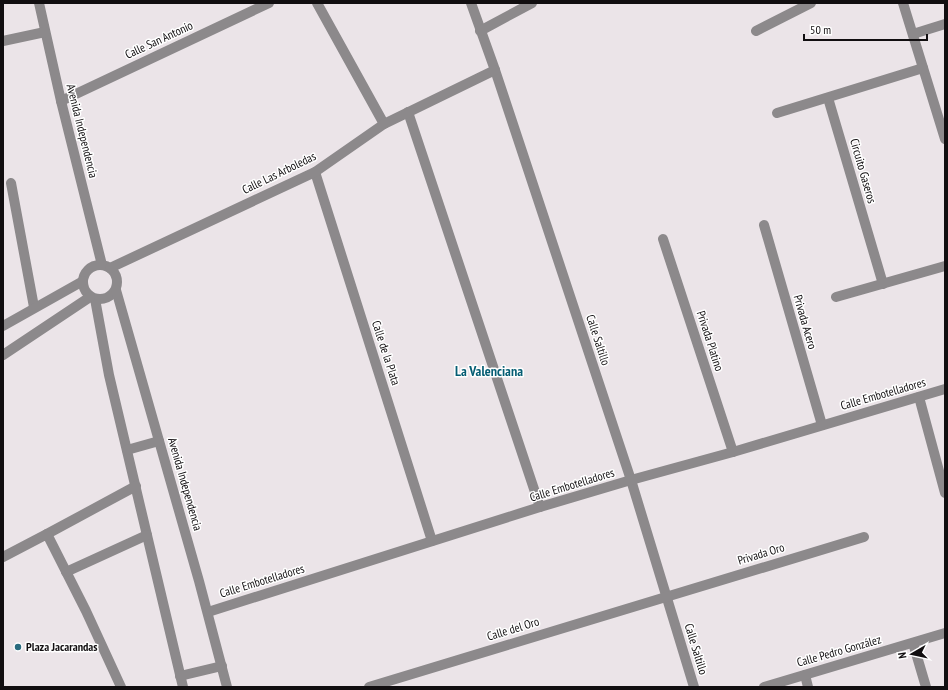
<svg xmlns="http://www.w3.org/2000/svg" width="948" height="690" font-family="'PT Sans Narrow',sans-serif">
<style>
.lines{fill:none;stroke-linecap:round;stroke-linejoin:round}
.minor{stroke:#8c898b;stroke-width:10}
.poi-dot{fill:#296a7e;stroke:#fff;stroke-width:1.5}
.labels{text-anchor:middle;stroke-width:3;stroke-linejoin:round;paint-order:stroke}
.street-label{font-size:12px;fill:#110e10;stroke:#fff}
.poi-label{font-size:12px;font-weight:bold;fill:#110e10;stroke:#fff;text-anchor:start}
.quarter-label{font-size:14px;font-weight:bold;fill:#055d73;stroke:#fff}
</style>
<rect width="100%" height="100%" fill="#ebe4e8"/>
<g class="lines">
<g class="minor">
<path d="M39 3 61 101 102 265"/>
<path d="M317 3 384 124"/>
<path d="M471 3 495 70 631 480 694 687"/>
<path d="M903 3 945 139"/>
<path d="M480 31 532 3"/>
<path d="M756 31 811 3"/>
<path d="M913 34 945 24"/>
<path d="M3 41 45 32"/>
<path d="M828 98 883 284"/>
<path d="M61 101 269 3"/>
<path d="M408 112 540 507"/>
<path d="M777 113 923 68"/>
<path d="M315 172 432 541"/>
<path d="M11 183 34 307"/>
<path d="M764 225 822 425"/>
<path d="M663 239 733 452"/>
<circle cx="100" cy="282" r="17"/>
<path d="M110 268 315 172 384 124 495 70"/>
<path d="M116 290 199 581 227 687"/>
<path d="M836 297 945 266"/>
<path d="M95 299 109 375 183 687"/>
<path d="M3 326 83 281"/>
<path d="M3 355 90 297"/>
<path d="M919 397 945 493"/>
<path d="M127 450 159 441"/>
<path d="M47 534 136 486"/>
<path d="M3 557 47 534 86 611 121 687"/>
<path d="M66 572 147 535"/>
<path d="M208 612 540 507 631 480 733 452 945 389"/>
<path d="M913 643 926 687"/>
<path d="M805 675 808 687"/>
<path d="M180 676 222 666"/>
<path d="M369 687 864 537"/>
<path d="M764 687 945 633"/>
</g>
</g>
<circle class="poi-dot" cx="18" cy="647" r="4"/>
<g class="labels">
<g class="street-label">
<text transform="translate(159 40) rotate(-25)" y="4">Calle San Antonio</text>
<text transform="translate(82 131) rotate(76)" y="4">Avenida Independencia</text>
<text transform="translate(863 171) rotate(74)" y="4">Circuito Gaseros</text>
<text transform="translate(279 173) rotate(-26)" y="4">Calle Las Arboledas</text>
<text transform="translate(805 322) rotate(74)" y="4">Privada Acero</text>
<text transform="translate(598 340) rotate(72)" y="4">Calle Saltillo</text>
<text transform="translate(710 341) rotate(72)" y="4">Privada Platino</text>
<text transform="translate(386 353) rotate(72)" y="4">Calle de la Plata</text>
<text transform="translate(883 394) rotate(-16)" y="4">Calle Embotelladores</text>
<text transform="translate(185 484) rotate(74)" y="4">Avenida Independencia</text>
<text transform="translate(572 485) rotate(-17)" y="4">Calle Embotelladores</text>
<text transform="translate(761 554) rotate(-17)" y="4">Privada Oro</text>
<text transform="translate(262 581) rotate(-17)" y="4">Calle Embotelladores</text>
<text transform="translate(513 629) rotate(-17)" y="4">Calle del Oro</text>
<text transform="translate(696 649) rotate(73)" y="4">Calle Saltillo</text>
<text transform="translate(839 651) rotate(-16)" y="4">Calle Pedro González</text>
</g>
<g class="poi-label">
<text x="26" y="651">Plaza Jacarandas</text>
</g>
<g class="quarter-label">
<text x="489" y="376">La Valenciana</text>
</g>
</g>
<rect width="948" height="690" fill="none" stroke="#110e10" stroke-width="8"/>
<g transform="translate(912 654) rotate(261)" stroke="#ffffff" stroke-width="3" paint-order="stroke">
<path d="M0-3L7 15L0 10L-7 15Z" fill="#110e10"/>
<text y="-6" font-size="11" font-weight="bold" text-anchor="middle" fill="#110e10">N</text>
</g>
<path d="M804 34v6h123v-6" fill="none" stroke="#110e10" stroke-width="2"/>
<text x="810" y="34" font-size="12" fill="#110e10" stroke="#ffffff" stroke-width="3" paint-order="stroke">50 m</text>
</svg>
